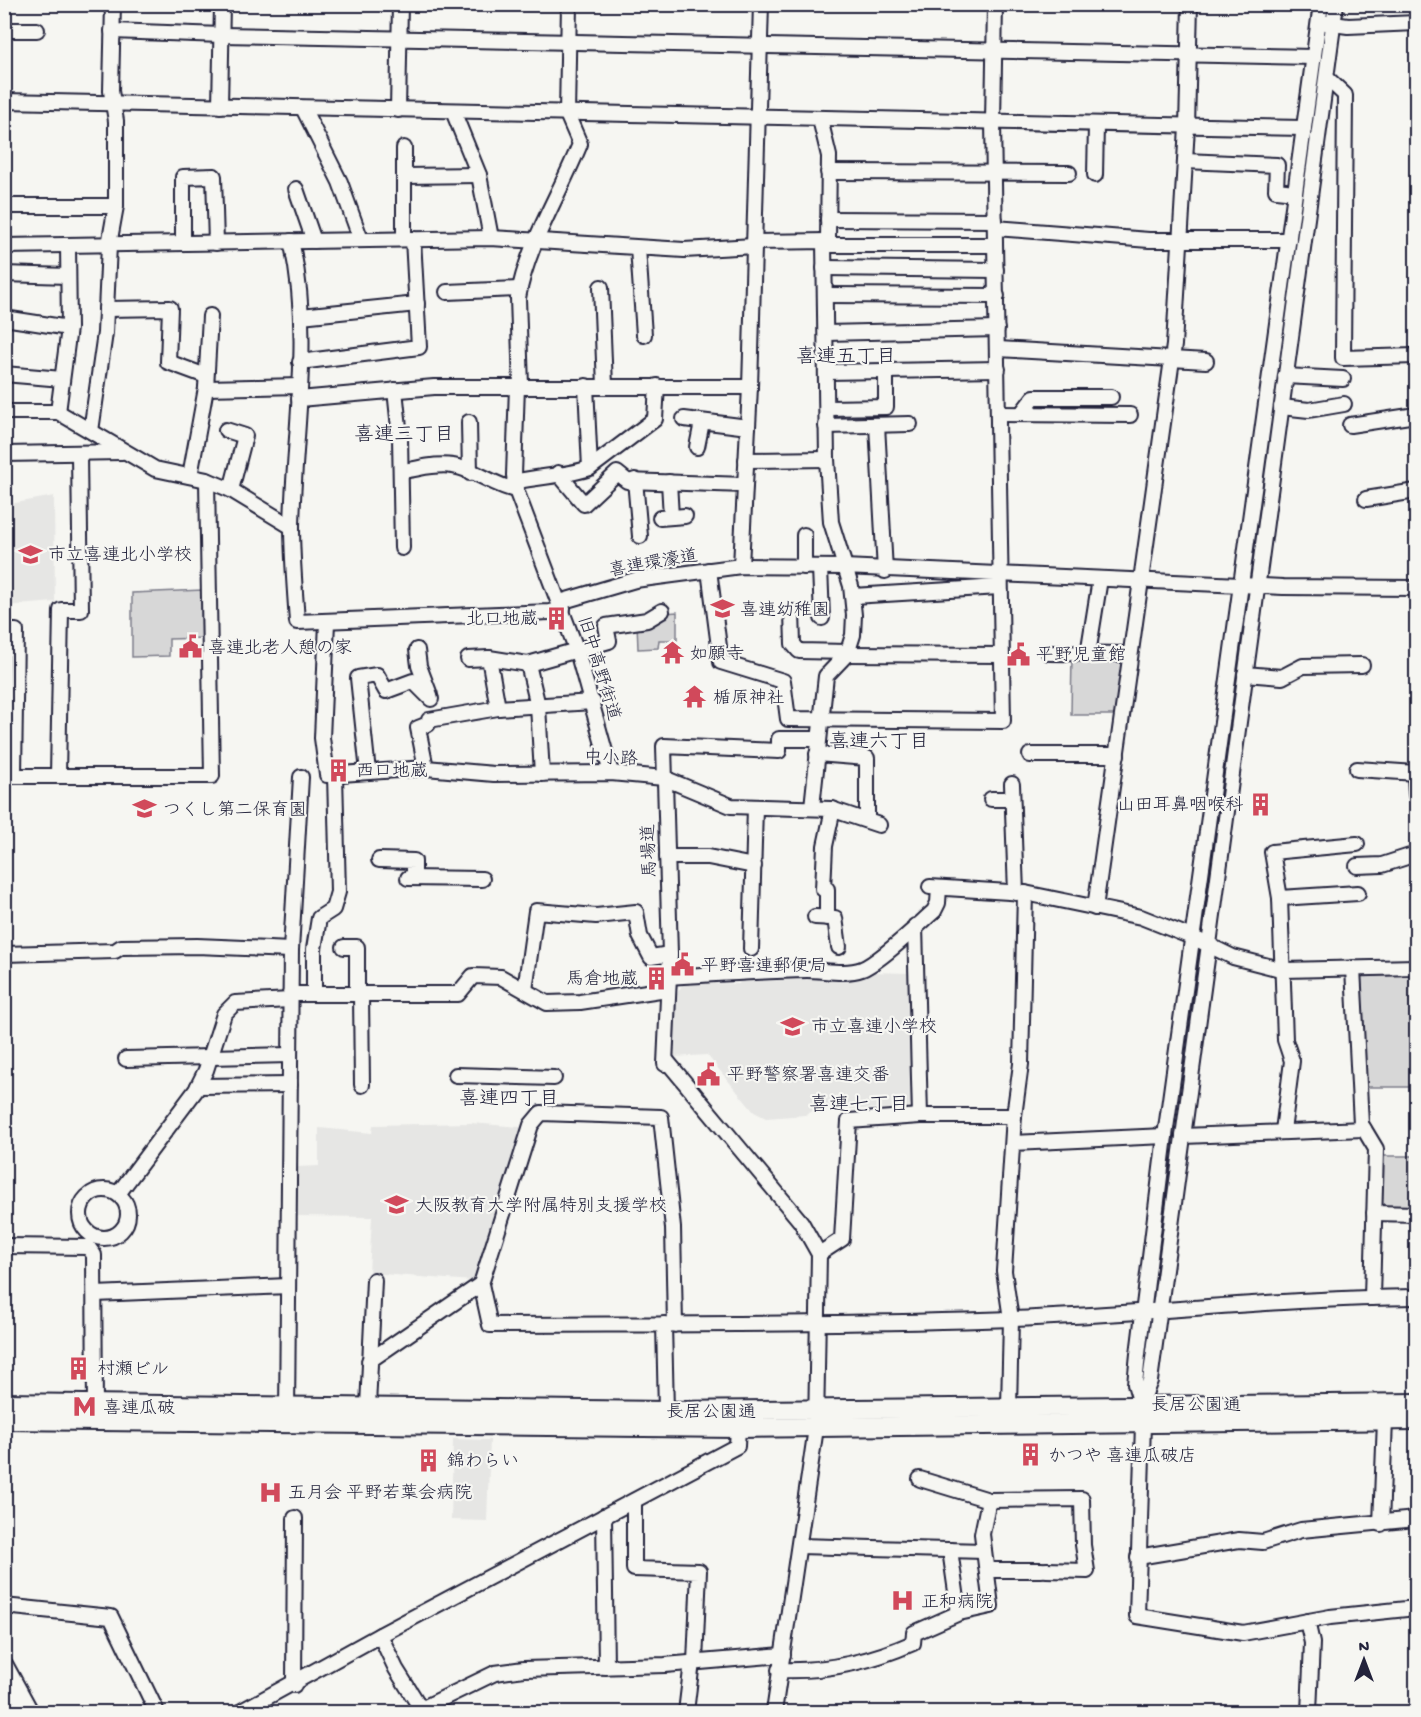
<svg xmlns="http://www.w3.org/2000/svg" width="1421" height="1717" font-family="'Gochi Hand','Klee One',sans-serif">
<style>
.built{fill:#e6e6e4}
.green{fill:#d7d7d7;stroke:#7c7c89;stroke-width:1.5}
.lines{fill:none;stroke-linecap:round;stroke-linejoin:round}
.minor-casing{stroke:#22223b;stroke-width:18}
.major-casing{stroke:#22223b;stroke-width:22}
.minor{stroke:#f6f6f2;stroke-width:14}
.major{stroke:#f6f6f2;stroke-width:18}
.labels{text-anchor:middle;stroke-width:4.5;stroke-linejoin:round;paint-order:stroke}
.poi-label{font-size:18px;fill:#22223b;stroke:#f6f6f2;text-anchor:start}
.street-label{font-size:18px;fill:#22223b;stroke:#f6f6f2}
.neighbourhood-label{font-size:20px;fill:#22223b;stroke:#f6f6f2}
</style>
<rect width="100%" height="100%" fill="#f6f6f2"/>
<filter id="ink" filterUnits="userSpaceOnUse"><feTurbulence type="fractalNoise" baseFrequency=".0167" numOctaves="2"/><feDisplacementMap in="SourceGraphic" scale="12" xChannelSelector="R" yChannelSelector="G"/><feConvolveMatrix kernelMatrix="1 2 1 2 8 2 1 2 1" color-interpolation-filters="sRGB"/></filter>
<g filter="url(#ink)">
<g class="built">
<path d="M54 496 55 602 5 606V505Z"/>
<path d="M869 972 911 973 912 1102 908 1108 815 1110 805 1115 766 1118 754 1112 707 1055 674 1057 675 997 684 982 739 984 741 977Z"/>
<path d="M471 1123 520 1127 521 1131 504 1195 473 1281 369 1273 372 1217 294 1216 296 1167 319 1166V1128L372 1133 373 1125Z"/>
<path d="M453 1439 490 1440 487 1521 451 1520Z"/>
</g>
<g class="green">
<path d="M203 590 204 638 169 639V656L132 657V593Z"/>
<path d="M677 612V640H659L658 648 638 649 637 623 665 613Z"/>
<path d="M1072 656 1126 658 1118 715H1071Z"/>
<path d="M1364 972H1416V1087H1365L1360 977Z"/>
<path d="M1382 1156H1416V1210L1380 1208Z"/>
</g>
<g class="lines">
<defs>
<g id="minor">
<path d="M1321 4 1165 1136 1138 1354 1135 1384 1141 1404 1143 1424 1137 1616 1243 1633 1330 1617 1416 1608"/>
<path d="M1326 23 1348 26 1416 23"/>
<path d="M4 30H37"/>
<path d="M112 31 222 35 1314 57"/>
<path d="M1327 78 1345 95 1343 358 1416 356"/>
<path d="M4 101 1304 128"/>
<path d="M220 106 222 4"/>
<path d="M303 108 340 182 361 240"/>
<path d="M398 110 400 4"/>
<path d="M453 111 479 175 491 238"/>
<path d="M820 119 829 156 828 241"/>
<path d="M1185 161 1277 165 1276 190 1295 192"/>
<path d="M828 172 1069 173"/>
<path d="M1095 175 1096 125"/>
<path d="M404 176 479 175"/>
<path d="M296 189 314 241"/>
<path d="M4 206H116"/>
<path d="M828 219 995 220"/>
<path d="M995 228 1149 240H1289"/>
<path d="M404 239V148"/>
<path d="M291 241C313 334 294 431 292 526 292 558 295 590 297 622L550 612 563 609"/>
<path d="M754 242 828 241 831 245H995"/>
<path d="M183 243V177L214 176 216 243"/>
<path d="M4 246 491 238 684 250 754 246"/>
<path d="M638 248 644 335"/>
<path d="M824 268 996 270"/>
<path d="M4 274 68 276"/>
<path d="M601 287 605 386"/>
<path d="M447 292 519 289"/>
<path d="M825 295 997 296"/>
<path d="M106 309 170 308 168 362 206 376"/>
<path d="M301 316 417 304"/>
<path d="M4 318 69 328"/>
<path d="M826 333 997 329"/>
<path d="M998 349 1206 361"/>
<path d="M300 362 419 347 413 239"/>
<path d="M827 372 998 369"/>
<path d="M4 374 62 379"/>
<path d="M1285 376 1343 379"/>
<path d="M517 386 514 475 516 490 577 651 611 773"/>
<path d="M521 386 518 298C527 245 560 194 580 144L567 114 569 4"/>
<path d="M586 386 590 468"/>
<path d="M206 388 300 386"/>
<path d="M395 390 400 437 402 548"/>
<path d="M299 399 434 387H750"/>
<path d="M1281 407 1309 410 1344 404"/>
<path d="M827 408 886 407V371"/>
<path d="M4 412H58L155 469 207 480 231 490 292 527"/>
<path d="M58 412 69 328 68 246"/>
<path d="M1000 414 1130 415"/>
<path d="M1021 414 1034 397H1111"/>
<path d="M684 419 748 427"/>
<path d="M469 422 470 473"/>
<path d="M877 425 885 571"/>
<path d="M1350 425 1416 415"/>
<path d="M826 426 910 424"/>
<path d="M226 430 245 436 231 490"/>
<path d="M91 431 105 333 109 245 116 206V121L111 91 113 4"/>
<path d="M697 447 702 422"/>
<path d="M4 454 122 452"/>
<path d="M746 460 827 459"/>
<path d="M401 471C419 469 435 463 453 466 475 469 494 486 516 490"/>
<path d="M558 473 584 504 617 473 627 481 745 485"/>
<path d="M190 476 206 388 210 316"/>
<path d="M635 480 640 536"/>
<path d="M514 482C538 476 568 476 590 468L655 419 657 386"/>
<path d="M669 482 671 517"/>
<path d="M1366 499 1416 491"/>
<path d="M660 518 685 516"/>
<path d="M804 535V567"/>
<path d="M741 566 750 387 761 4"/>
<path d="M820 567 822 618"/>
<path d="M709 570 721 662 783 681 788 719 1003 721 993 122 995 4"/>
<path d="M853 596 999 587"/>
<path d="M560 602 635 580 741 566 844 567 1283 587 1416 588"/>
<path d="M792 612 793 644 799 651 848 652"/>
<path d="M327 622 322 738 327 775 426 768 494 774 611 773 664 778 731 806 831 809 879 825"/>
<path d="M4 631H16L14 776"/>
<path d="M417 650 419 666 430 695"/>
<path d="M1049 653 1130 654"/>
<path d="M847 654 1001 655"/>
<path d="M1088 654 1100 579"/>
<path d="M489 658 498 708"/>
<path d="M468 659 489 658 528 664 609 641 606 626 647 620 662 611"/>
<path d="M528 664 538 706 542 774"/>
<path d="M1245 674 1282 677 1303 666 1362 665"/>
<path d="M817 754 867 758V820"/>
<path d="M1030 755H1117"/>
<path d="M426 768 418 728 428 724 429 720 498 708 593 702"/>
<path d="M1357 769 1416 773"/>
<path d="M368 772 358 678 377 675 386 691 413 681 431 699"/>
<path d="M1415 773 1416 795"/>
<path d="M4 776H212L207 480"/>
<path d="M58 776 61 610H81L79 454"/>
<path d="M1012 784 1016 893"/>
<path d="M991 799H1012"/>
<path d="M812 807 826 676 847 654 853 635 854 615 851 586 831 522 827 459 824 241"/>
<path d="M667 857H708L754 866"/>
<path d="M379 860 414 861V878"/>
<path d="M1357 866 1382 865 1416 854"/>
<path d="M408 878 482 879"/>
<path d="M930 887 1025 893 1141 917 1194 938 1233 957 1284 970 1416 967"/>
<path d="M823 889 825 846 833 809"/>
<path d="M827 889V918"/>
<path d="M1280 898 1358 893"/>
<path d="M1095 908 1174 345 1187 127 1190 4"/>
<path d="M815 917 835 918 839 947"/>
<path d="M915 926 920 1116"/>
<path d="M344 947H357V994"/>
<path d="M751 949 755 807"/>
<path d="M4 954 115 951 121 947 197 946 291 950"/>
<path d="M1353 968 1361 1124 1376 1149 1372 1298"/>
<path d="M668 977C714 974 760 971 807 970 824 970 845 975 862 969 881 961 917 926 934 911L938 903 939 888"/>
<path d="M525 990 536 911 596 916 636 912 640 936 651 957 670 954"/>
<path d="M290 994H458L473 976 501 977 547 1003 580 1002 667 989"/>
<path d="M314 994V949L319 918 333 909 338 892 335 775"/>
<path d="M361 994 362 1085"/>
<path d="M126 1059 290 1055"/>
<path d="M666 1060 801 1222 819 1254 816 1428 774 1712"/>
<path d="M665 1064 670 954 664 746 779 751V739H818"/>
<path d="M456 1075 554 1078"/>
<path d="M198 1086 290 1085"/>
<path d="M1283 1131 1292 1061 1285 1040 1280 898 1272 852 1357 844"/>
<path d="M1183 1136 1364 1129"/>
<path d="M1013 1143 1165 1136"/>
<circle cx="104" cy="1214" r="24"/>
<path d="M118 1194 196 1090 206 1070 224 1014 235 1003 290 1000"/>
<path d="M1374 1213 1416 1214"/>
<path d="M4 1246 88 1247"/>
<path d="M88 1247 94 1255 95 1411"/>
<path d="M819 1254 842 1239 849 1121 920 1116H1014"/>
<path d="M95 1294 288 1286"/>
<path d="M664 1324 666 1411"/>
<path d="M675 1325 673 1228 661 1117 541 1113 531 1125 481 1284 490 1325C664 1324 838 1325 1012 1319 1147 1314 1281 1298 1416 1297"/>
<path d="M369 1361 481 1284"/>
<path d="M1141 1404 1150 1381 1336 4"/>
<path d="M368 1406 374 1280"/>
<path d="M1009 1407 1011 1319 1004 1271 1014 1116 1021 1064 1025 893"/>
<path d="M287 1416 291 950 301 777"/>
<path d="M920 1479 989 1500 1082 1499 1083 1545 1087 1571 1046 1570"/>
<path d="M634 1501V1569L699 1571 695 1662"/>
<path d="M604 1516 606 1667"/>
<path d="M1381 1524 1385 1420"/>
<path d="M799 1546 984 1551"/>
<path d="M950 1550 959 1613"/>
<path d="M1138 1557 1239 1540 1263 1542 1301 1530 1416 1519"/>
<path d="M987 1570H1042"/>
<path d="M4 1606 111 1617 157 1712"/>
<path d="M1307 1621 1312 1643 1309 1712"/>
<path d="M380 1635 396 1669 423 1712"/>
<path d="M779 1670C826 1672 870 1662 913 1643L914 1633 959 1613 991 1606 982 1534 989 1500"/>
<path d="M294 1685 295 1518"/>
<path d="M421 1709 495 1673 524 1669 665 1665 783 1655"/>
<path d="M240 1712 380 1635 737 1446 738 1428"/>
<path d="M686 1712 692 1662"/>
</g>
<g id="major">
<path d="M4 1403 666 1411 1416 1403"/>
<path d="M4 1420 738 1428 1416 1420"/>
<path d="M4 1666 29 1712"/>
</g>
</defs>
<use href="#minor" class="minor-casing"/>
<use href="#major" class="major-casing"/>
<use href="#minor" class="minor"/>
<use href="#major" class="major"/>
</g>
</g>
<defs>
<symbol id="school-bare" viewBox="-9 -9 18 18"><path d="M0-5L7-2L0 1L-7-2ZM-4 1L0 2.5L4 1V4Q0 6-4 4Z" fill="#d1495b" stroke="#f6f6f2" stroke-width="2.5" paint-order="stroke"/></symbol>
<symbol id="building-bare" viewBox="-9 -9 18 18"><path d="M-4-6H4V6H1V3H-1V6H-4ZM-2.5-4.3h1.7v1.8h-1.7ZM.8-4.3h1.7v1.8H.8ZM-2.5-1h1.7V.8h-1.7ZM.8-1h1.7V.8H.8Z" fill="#d1495b" stroke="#f6f6f2" stroke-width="2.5" paint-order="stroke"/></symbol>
<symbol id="civic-bare" viewBox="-9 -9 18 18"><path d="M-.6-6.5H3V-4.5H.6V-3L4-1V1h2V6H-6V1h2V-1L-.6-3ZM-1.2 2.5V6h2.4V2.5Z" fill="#d1495b" stroke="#f6f6f2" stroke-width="2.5" paint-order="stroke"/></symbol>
<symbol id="temple-bare" viewBox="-9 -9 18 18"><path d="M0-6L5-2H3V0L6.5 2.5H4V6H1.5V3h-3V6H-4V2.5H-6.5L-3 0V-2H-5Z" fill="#d1495b" stroke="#f6f6f2" stroke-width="2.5" paint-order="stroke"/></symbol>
<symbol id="metro-bare" viewBox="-9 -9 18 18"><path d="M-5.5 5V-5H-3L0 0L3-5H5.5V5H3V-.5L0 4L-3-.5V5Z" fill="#d1495b" stroke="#f6f6f2" stroke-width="2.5" paint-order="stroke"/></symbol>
<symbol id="hospital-bare" viewBox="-9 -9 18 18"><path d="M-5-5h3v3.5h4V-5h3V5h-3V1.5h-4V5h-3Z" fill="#d1495b" stroke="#f6f6f2" stroke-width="2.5" paint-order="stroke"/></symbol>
</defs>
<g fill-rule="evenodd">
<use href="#school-bare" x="14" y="538" width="33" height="33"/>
<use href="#school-bare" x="706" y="592" width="33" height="33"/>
<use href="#building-bare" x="540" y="602" width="33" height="33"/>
<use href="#civic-bare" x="174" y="630" width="33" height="33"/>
<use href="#temple-bare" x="656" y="636" width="33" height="33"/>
<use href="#civic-bare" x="1002" y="638" width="33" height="33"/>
<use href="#temple-bare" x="678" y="680" width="33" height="33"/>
<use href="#building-bare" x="322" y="754" width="33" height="33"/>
<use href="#building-bare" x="1244" y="788" width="33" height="33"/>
<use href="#school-bare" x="128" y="792" width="33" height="33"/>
<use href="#civic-bare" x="666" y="948" width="33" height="33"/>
<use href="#building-bare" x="640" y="962" width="33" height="33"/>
<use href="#school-bare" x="776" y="1010" width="33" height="33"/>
<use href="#civic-bare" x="692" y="1058" width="33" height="33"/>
<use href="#school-bare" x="380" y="1188" width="33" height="33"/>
<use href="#building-bare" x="62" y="1352" width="33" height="33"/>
<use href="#metro-bare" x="68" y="1390" width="33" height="33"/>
<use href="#building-bare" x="1014" y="1438" width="33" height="33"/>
<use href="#building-bare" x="412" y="1444" width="33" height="33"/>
<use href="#hospital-bare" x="254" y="1476" width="33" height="33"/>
<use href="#hospital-bare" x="886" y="1584" width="33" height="33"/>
</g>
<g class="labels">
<g class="poi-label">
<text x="48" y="560">市立喜連北小学校</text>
<text x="740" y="615">喜連幼稚園</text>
<text x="538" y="624" text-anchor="end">北口地蔵</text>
<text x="208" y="653">喜連北老人憩の家</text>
<text x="690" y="659">如願寺</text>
<text x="1036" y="660">平野児童館</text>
<text x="713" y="703">楯原神社</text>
<text x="356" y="776">西口地蔵</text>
<text x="1243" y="810" text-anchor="end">山田耳鼻咽喉科</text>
<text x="163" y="815">つくし第二保育園</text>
<text x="701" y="971">平野喜連郵便局</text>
<text x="638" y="984" text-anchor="end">馬倉地蔵</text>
<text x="811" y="1032">市立喜連小学校</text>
<text x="727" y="1080">平野警察署喜連交番</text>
<text x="415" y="1211">大阪教育大学附属特別支援学校</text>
<text x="97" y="1374">村瀬ビル</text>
<text x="103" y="1413">喜連瓜破</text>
<text x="1048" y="1461">かつや 喜連瓜破店</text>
<text x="447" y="1466">錦わらい</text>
<text x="288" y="1498">五月会 平野若葉会病院</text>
<text x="921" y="1607">正和病院</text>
</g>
<g class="street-label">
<text transform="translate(653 562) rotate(-10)" y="6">喜連環濠道</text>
<text transform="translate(600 668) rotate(73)" y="6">旧中高野街道</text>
<text transform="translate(611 757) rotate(2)" y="6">中小路</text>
<text transform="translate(648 851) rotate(-92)" y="6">馬場道</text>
<text x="1196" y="1410">長居公園通</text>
<text x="711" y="1417">長居公園通</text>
</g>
<g class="neighbourhood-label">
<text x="846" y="362">喜連五丁目</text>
<text x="404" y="440">喜連三丁目</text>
<text x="879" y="747">喜連六丁目</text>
<text x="509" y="1104">喜連四丁目</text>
<text x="859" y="1110">喜連七丁目</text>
</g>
</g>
<rect width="1421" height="1717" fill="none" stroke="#f6f6f2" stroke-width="24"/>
<rect x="12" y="12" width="1397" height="1693" fill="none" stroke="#22223b" stroke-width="2" filter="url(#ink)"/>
<g transform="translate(1364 1660)" stroke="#f6f6f2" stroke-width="4.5" paint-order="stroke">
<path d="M0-4.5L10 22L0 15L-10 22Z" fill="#22223b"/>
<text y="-9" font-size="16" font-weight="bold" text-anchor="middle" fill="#22223b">N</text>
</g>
</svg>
